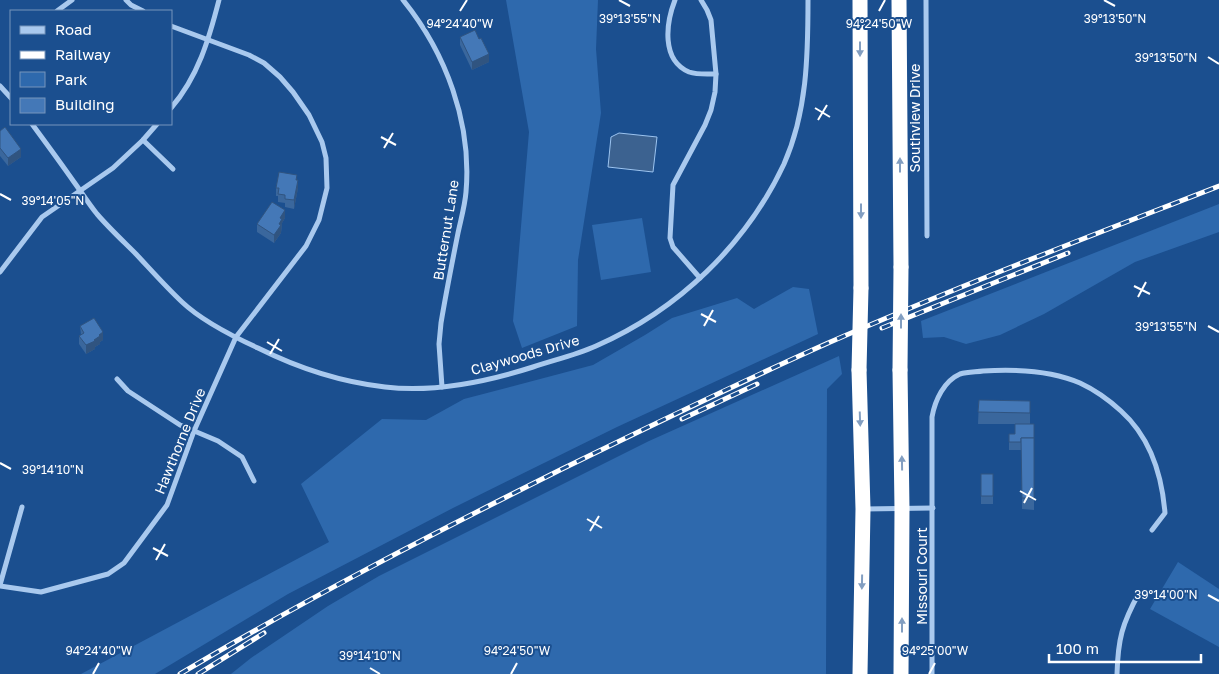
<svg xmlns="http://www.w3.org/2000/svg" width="1219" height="674" font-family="'Golos Text',sans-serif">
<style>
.green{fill:#2e69ad}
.water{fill:#3c6290;stroke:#9cc4f0}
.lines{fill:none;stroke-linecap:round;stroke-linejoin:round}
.street{stroke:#a9c9ee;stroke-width:5}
.highway{stroke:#fff;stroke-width:15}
.rail-casing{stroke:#fff;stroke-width:5}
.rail{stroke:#1b4f8f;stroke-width:3;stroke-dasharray:9;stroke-linecap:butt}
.highway-bridge{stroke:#fff;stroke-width:15}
.wall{fill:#3a679d}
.shaded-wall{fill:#305480}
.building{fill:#4478b7;stroke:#305480}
.oneway{fill:#829ec1}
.ticks{fill:none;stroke:#fff;stroke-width:2}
.labels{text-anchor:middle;stroke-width:4;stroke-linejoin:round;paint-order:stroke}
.street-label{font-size:14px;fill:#fff;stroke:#1b4f8f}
.ticks-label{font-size:12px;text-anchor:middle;fill:#fff;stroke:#1b4f8f;stroke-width:4;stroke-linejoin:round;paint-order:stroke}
</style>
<rect width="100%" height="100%" fill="#1b4f8f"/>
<g class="green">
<path d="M506 0H598L596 49 601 113 578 260 577 326 522 348 513 321 529 132Z"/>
<path d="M1219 204V232L1135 262 1044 314 1000 335 966 344 944 337 923 338 921 321Z"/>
<path d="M642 218 651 272 601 280 592 225Z"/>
<path d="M793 287 809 289 818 334 617 427 453 508 288 594 155 674H81L329 542 301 484 382 419 426 420 464 399 593 365 645 335 672 318 737 298 754 309Z"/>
<path d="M839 356 842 374 827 389 826 674H231L251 658 328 606 379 576 649 441Z"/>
<path d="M1178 562 1219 589V647L1150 609Z"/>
</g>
<path class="water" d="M619 133 657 137 653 172 608 167 611 137Z"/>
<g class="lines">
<g class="street">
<path d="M126 0 131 5 143 11"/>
<path d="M403 0C446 53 472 123 466 192 465 205 461 219 458 233 452 263 446 293 441 323L439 344 442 387"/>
<path d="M675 0C666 23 661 60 689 72 698 75 707 74 716 74"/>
<path d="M926 0 927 236"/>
<path d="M57 11 72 0"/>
<path d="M0 86 11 98"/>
<path d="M171 108C198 77 209 39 219 0"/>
<path d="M32 124C46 143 60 162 74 182 82 193 89 204 97 214 109 228 123 241 136 254 151 270 166 287 182 302 201 320 234 337 258 348 298 368 341 382 385 387 435 393 486 382 533 367 554 360 576 355 596 346 678 310 746 245 784 164 807 112 808 56 808 0"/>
<path d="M143 140 173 169"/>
<path d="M0 272 42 217 113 168 143 140 157 124"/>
<path d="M700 278 673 247 670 238 673 185 705 125 711 110 715 92 716 74 711 20 707 10 701 0"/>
<path d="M117 379 128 391 180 425 218 441 242 457 254 481"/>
<path d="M864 509 933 508"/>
<path d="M0 585 22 507"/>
<path d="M0 586 41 592 108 574 124 563 167 505 194 431 236 337 306 246 319 220 327 188 326 158 322 142 309 115 293 92 280 77 264 63 249 55 171 26"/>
<path d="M932 674V417C935 400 944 381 960 374 967 372 976 372 983 371 1015 369 1050 370 1080 383 1095 390 1109 400 1121 411 1150 437 1162 476 1165 513L1152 530"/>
<path d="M1117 674C1118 639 1122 624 1139 593"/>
</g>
<g class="highway">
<path d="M860 0 861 288"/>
<path d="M899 0 901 267"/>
<path d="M859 370 863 509 860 674"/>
<path d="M900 370 902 509 901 674"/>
</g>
<defs>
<g id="rail">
<path d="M882 328 1068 253"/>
<path d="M682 419 757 384"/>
<path d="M180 674C304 600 432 534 562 469 650 426 738 383 828 343 956 287 1088 237 1219 186"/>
<path d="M198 674 264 633"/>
</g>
</defs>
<use href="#rail" class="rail-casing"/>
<use href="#rail" class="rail"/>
<g class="highway-bridge">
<path d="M859 370 861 288"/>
<path d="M900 370 901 267"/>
</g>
</g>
<g class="wall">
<path d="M460 37 489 62 472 70 460 45Z"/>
<path d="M0 131 21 157 8 166 0 156Z"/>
<path d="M297 180 298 188 294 209 285 207V203L278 202V196H276V188Z"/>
<path d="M285 218 282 223 281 233 274 243 257 232V224Z"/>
<path d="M80 326 103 340 100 342V344L95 347V349L86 354 79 344V336L81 335Z"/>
<path d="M979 400 1030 401V424H1034V510L1022 509V450H1009V434H1015V424H978Z"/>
<rect x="981" y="474" width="12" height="30"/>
</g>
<g class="shaded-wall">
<path d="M489 54V62L472 70V62Z"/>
<path d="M21 149V157L8 166V158Z"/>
<path d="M298 180V188L294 209V200Z"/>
<path d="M285 210V218L282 223 281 233 274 243V235L280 218Z"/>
<path d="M103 332V340L100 342V344L95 347V349L86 354V345Z"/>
</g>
<g class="building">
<path d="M475 30 479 39 481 38 489 54 472 62 460 37Z"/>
<path d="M5 127 21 149 8 158 0 148V131Z"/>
<path d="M279 172 297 175 296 180H298L294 200 285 199V195L278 194 279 188H276Z"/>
<path d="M272 202 285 210 280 218 282 219 279 224 281 225 274 235 257 224Z"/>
<path d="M94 318 103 332 99 335 100 336 94 340 95 341 86 345 79 336 84 333 80 326Z"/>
<path d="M979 400 1030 401V413L978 412Z"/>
<path d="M1015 424H1034V438H1021V442H1009V434H1015Z"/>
<path d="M1021 438H1034V498H1022Z"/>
<rect x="981" y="474" width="12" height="22"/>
</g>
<defs><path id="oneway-solid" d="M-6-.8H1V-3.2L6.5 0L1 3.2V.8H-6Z" transform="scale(1.25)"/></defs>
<g class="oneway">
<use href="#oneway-solid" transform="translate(860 49) rotate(90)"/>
<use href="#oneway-solid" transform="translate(900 165) rotate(-90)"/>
<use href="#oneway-solid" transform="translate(861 211) rotate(90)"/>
<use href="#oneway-solid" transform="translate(901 321) rotate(-90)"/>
<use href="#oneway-solid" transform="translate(860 419) rotate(88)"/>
<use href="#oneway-solid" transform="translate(902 463) rotate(-91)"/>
<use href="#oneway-solid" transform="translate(862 582) rotate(91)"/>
<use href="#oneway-solid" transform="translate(902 625) rotate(-90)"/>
</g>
<path class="ticks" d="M619 0 630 6M1104 0 1115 6M460 11 467 0M879 11 885 0M1208 57 1219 64M815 108 830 117M818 120 827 105M381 137 396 145M384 148 393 133M0 194 11 200M1134 286 1150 294M1138 297 1146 282M701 314 716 322M704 326 713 310M1208 326 1219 332M267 342 282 351M270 354 279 339M0 463 11 469M1020 491 1036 500M1024 503 1032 488M587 519 602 528M590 531 599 516M153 548 168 556M156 560 165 544M1208 595 1219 601M370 668 380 674M93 674 99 663M511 674 517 663M929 674 935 663"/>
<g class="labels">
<g class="street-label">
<text transform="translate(915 118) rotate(-90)" y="5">Southview Drive</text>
<text transform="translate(446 230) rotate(-81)" y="5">Butternut Lane</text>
<text transform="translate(525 355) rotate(-16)" y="5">Claywoods Drive</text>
<text transform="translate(180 441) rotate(-68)" y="5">Hawthorne Drive</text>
<text transform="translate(922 576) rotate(-90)" y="5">Missouri Court</text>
</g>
</g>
<g class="ticks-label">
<text x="630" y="23">39°13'55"N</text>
<text x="1115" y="23">39°13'50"N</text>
<text x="460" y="28">94°24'40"W</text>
<text x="879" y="28">94°24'50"W</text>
<text x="1166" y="62">39°13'50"N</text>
<text x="53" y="205">39°14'05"N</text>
<text x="1166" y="331">39°13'55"N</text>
<text x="53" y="474">39°14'10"N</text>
<text x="1166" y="599">39°14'00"N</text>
<text x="99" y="655">94°24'40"W</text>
<text x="517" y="655">94°24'50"W</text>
<text x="935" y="655">94°25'00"W</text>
<text x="370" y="660">39°14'10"N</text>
</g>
<rect x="10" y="10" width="162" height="115" fill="#1b4f8f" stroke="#7695bc"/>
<rect x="20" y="26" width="25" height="8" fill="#a9c9ee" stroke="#7695bc"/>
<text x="55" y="35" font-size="15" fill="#ffffff">Road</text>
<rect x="20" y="51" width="25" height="8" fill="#ffffff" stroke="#7695bc"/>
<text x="55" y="60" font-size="15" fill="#ffffff">Railway</text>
<rect x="20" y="72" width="25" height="15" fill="#2e69ad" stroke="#7695bc"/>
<text x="55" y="85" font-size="15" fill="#ffffff">Park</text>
<rect x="20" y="98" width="25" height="15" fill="#4478b7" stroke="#7695bc"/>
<text x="55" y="110" font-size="15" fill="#ffffff">Building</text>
<path d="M1049 654v8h152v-8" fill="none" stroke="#ffffff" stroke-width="2.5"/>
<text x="1056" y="654" font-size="15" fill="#ffffff" stroke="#1b4f8f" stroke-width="4" paint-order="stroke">100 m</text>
</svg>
